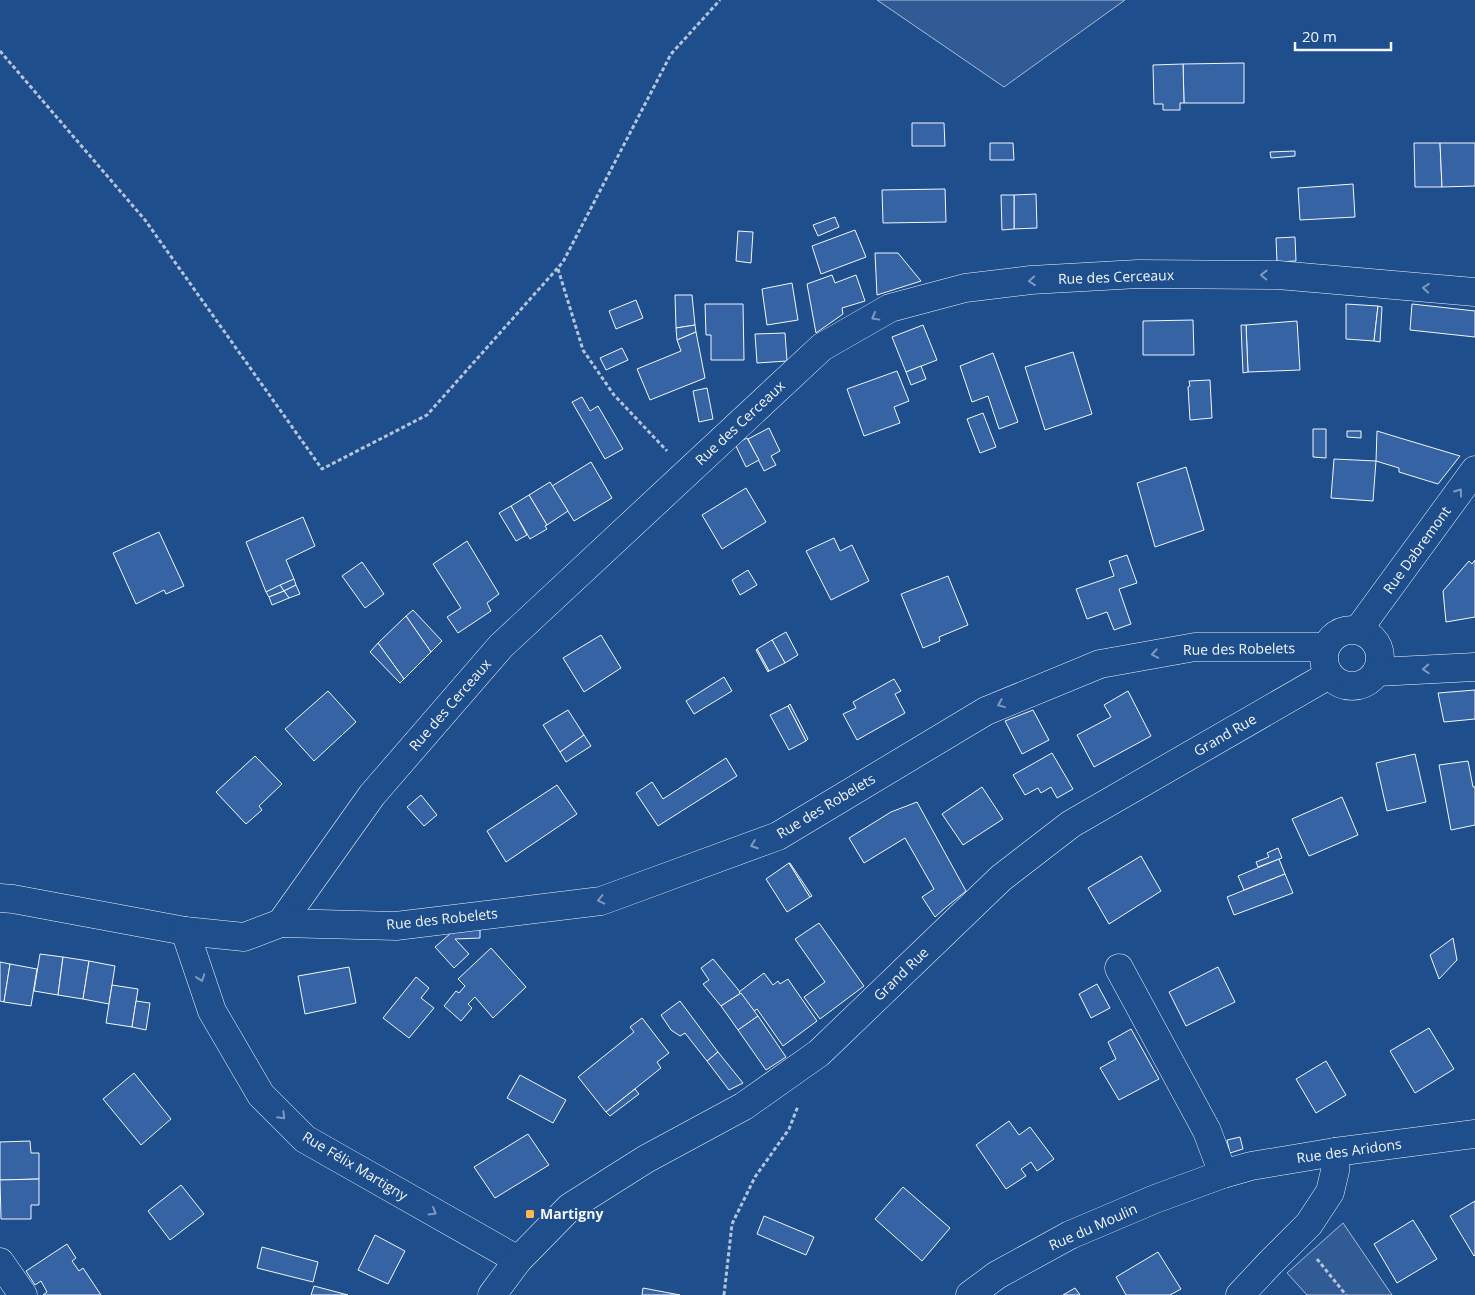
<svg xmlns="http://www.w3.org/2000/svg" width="1475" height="1295" font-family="'Open Sans',sans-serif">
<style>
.built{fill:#305b95;stroke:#a8bbd7}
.building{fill:#3563a3;stroke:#f2f6ff}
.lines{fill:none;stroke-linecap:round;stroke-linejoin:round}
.minor-casing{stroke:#f2f6ff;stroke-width:29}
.tertiary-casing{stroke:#f2f6ff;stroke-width:29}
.path{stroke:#b3c4dc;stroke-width:3;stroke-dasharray:4 2.5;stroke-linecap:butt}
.minor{stroke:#1f4e8c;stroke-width:28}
.tertiary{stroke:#1f4e8c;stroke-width:28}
.oneway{stroke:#7e9ac0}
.poi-dot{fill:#ffb74d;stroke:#1f4e8c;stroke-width:2}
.labels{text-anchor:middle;stroke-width:4;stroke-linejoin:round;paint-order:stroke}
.street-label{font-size:14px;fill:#f2f6ff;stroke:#1f4e8c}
.poi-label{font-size:14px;font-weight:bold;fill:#f2f6ff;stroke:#1f4e8c;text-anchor:start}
</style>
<rect width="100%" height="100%" fill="#1f4e8c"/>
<g class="built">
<path d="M877 0H1125L1004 87Z"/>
<path d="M1343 1223 1392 1295H1307L1287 1273Z"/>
</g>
<g class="building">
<path d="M1244 63V103H1184L1183 64Z"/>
<path d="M1183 64 1184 103H1180V110H1163V104H1154L1153 65Z"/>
<path d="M912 123H944L945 146H912Z"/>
<path d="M990 143H1013L1014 160H990Z"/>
<path d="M1414 143H1440L1442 187H1415Z"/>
<path d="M1440 143H1475V186L1442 187Z"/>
<path d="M1295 151V156L1271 158 1270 152Z"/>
<path d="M1353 184 1355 217 1300 220 1298 188Z"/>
<path d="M945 189 946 222 883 223 882 190Z"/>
<path d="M1036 194 1037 228 1014 229V195Z"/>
<path d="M1001 195H1014V229L1002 230Z"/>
<path d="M835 217 839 227 818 236 813 225Z"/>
<path d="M855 230 866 257 821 274 812 246Z"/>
<path d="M738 231 753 232 751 263 736 261Z"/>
<path d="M1295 237 1296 261 1277 262 1276 238Z"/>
<path d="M875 253H898L921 281 877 295Z"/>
<path d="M832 275 835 283 856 275 865 301 842 308 843 314 816 333 807 284Z"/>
<path d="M792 283 798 320 767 325 762 289Z"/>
<path d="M675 295H692L695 325 676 328Z"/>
<path d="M636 300 643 318 616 329 609 311Z"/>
<path d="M705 304H743L744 360H711V335H706Z"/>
<path d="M1346 304 1378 306 1374 341 1346 339Z"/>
<path d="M1412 304 1475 311V337L1410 330Z"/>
<path d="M1378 306 1382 307 1380 342 1374 341Z"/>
<path d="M1193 320 1194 355H1143V321Z"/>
<path d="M1297 321 1300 370 1248 372 1246 325Z"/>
<path d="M695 325 696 332 677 340 676 328Z"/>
<path d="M923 325 937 360 906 372 892 337Z"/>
<path d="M1241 325H1246L1248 372 1243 373Z"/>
<path d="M696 332 705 378 650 400 637 369 681 351 677 340Z"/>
<path d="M785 333 787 361 757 363 755 334Z"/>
<path d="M622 348 628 360 606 370 600 358Z"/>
<path d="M1073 352 1092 414 1045 430 1025 367Z"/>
<path d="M993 353 1018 422 999 429 988 396 972 402 960 366Z"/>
<path d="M921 366 926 379 911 385 906 372Z"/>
<path d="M897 371 909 401 894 407 900 423 864 436 847 389Z"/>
<path d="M1210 380 1212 418 1190 420 1188 387 1190 386 1189 381Z"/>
<path d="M707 388 713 419 699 422 693 391Z"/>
<path d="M582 397 590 411 598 406 623 449 605 459 572 402Z"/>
<path d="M983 413 996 447 980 453 967 419Z"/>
<path d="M769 428 780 451 771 456 776 465 764 471 748 439Z"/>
<path d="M1313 429H1326V458L1313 457Z"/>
<path d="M1347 431H1361V438L1347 437Z"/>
<path d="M1377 431 1400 438 1460 456 1438 484 1399 472V468L1376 461Z"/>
<path d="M747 438 759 460 746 467 735 444Z"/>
<path d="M1334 459 1376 461 1373 501 1331 498Z"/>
<path d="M591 462 612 498 574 521 552 486Z"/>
<path d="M1186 467 1204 530 1155 547 1137 483Z"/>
<path d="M550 482 568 511 547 525 529 495Z"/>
<path d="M746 488 766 522 722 549 702 515Z"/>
<path d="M529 495 547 525 545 526 547 529 530 539 511 506Z"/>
<path d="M511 506 527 535 516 541 499 513Z"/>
<path d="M303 517 315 546 286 560 294 579 266 592 246 542Z"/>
<path d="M159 532 184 586 166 594 164 590 136 604 113 553Z"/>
<path d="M834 538 840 551 852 545 869 581 831 600 806 551Z"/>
<path d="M467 541 499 594 487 603 491 611 458 633 447 617 461 608 433 564Z"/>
<path d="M1127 555 1137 583 1119 589 1131 624 1114 630 1107 612 1087 619 1076 589 1114 576 1109 561Z"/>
<path d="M1475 560V617L1446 622 1443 591 1469 561 1472 564Z"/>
<path d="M362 562 384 594 365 608 342 576Z"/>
<path d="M748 570 757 585 740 595 732 580Z"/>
<path d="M948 576 968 625 939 637 940 641 923 648 901 594Z"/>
<path d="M294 579 296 585 284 591 280 585Z"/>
<path d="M280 585 284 591 269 597 266 592Z"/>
<path d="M296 585 300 594 289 598 284 591Z"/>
<path d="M284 591 289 598 272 605 269 597Z"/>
<path d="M413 610 442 641 431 652 406 616Z"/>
<path d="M406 616 431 652 404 679 378 643Z"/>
<path d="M786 632 798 655 785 663 772 640Z"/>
<path d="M601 635 621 668 584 692 563 658Z"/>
<path d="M772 640 785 663 769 671 757 649Z"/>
<path d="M378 643 404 679 400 683 370 652Z"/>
<path d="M757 649 769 671 768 672 756 650Z"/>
<path d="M724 677 732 691 694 714 686 701Z"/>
<path d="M894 679 901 691 895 694 905 713 857 740 843 714 856 708 853 702Z"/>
<path d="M1475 690V719L1444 722 1438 693Z"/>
<path d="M328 691 356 722 314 761 285 729Z"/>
<path d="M1128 691 1151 736 1094 767 1077 735 1111 717 1104 705Z"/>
<path d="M790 704 808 739 806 741 788 706Z"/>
<path d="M788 706 806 741 789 750 770 715Z"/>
<path d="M568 710 584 735 560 752 543 725Z"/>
<path d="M1033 710 1049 740 1022 754 1005 721Z"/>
<path d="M584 735 591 746 566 762 560 752Z"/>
<path d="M1052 753 1073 789 1057 798 1051 787 1041 793 1038 788 1025 795 1013 775Z"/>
<path d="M1415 754 1426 802 1387 811 1376 763Z"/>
<path d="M255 756 282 784 259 806 262 810 246 824 216 792Z"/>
<path d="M726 758 737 776 658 826 636 793 652 782 663 799Z"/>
<path d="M1468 761 1473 787H1475V825L1451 830 1439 765Z"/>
<path d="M557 785 577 814 506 862 487 831Z"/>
<path d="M982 787 1003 819 963 845 942 814Z"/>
<path d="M421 795 437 815 424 826 407 807Z"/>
<path d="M1342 797 1358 835 1309 856 1292 819Z"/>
<path d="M917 802 966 891 945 908 935 917 922 897 934 889 905 838 864 863 849 838 891 812Z"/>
<path d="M1278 848 1282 858 1258 867 1256 862 1269 857 1267 853Z"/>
<path d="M1141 856 1161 891 1109 924 1088 888Z"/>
<path d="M1279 859 1285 874 1244 890 1238 876Z"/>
<path d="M789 863 810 897 787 912 766 879Z"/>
<path d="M789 863H790L812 896 810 897Z"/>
<path d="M1285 874 1293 893 1234 915 1227 897Z"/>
<path d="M819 923 864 986 820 1019 804 997 825 982 795 939Z"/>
<path d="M480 929V938L455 939 469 954 454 968 435 947 451 933Z"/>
<path d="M1453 938 1457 960 1439 979 1430 955Z"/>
<path d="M491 948 526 987 493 1018 475 997 468 1004 472 1008 461 1021 444 1006 456 991 459 993 465 986 458 979Z"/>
<path d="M40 954 63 957 58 995 34 991Z"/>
<path d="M63 957 89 961 83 999 58 995Z"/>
<path d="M713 959 741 993 721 1006 703 984 709 980 701 968Z"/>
<path d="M89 961 115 966 109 1004 83 999Z"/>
<path d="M0 962 10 964 4 1002 0 1001Z"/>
<path d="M10 964 37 969 31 1006 4 1002Z"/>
<path d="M349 967 356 1003 305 1014 298 976Z"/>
<path d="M1218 967 1235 1002 1186 1026 1169 992Z"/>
<path d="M764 973 773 985 778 981 780 984 788 979 817 1021 783 1046 757 1009 754 1011 739 992Z"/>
<path d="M416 977 429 988 421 998 434 1008 409 1038 383 1018Z"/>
<path d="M1097 984 1110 1008 1091 1018 1079 994Z"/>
<path d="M112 985 138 989 132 1027 106 1023Z"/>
<path d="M741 993 758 1016 738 1030 721 1006Z"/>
<path d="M136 1001 150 1003 146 1030 132 1027Z"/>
<path d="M680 1001 718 1052 707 1061 685 1033 680 1036 671 1030 661 1015Z"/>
<path d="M758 1016 786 1057 766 1070 738 1030Z"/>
<path d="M642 1018 669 1053 657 1062 661 1068 606 1112 578 1077 634 1032 630 1027Z"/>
<path d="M1429 1028 1454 1069 1415 1093 1390 1051Z"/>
<path d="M1131 1029 1159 1079 1119 1100 1100 1068 1116 1059 1108 1042Z"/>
<path d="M718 1052 743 1083 729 1090 707 1061Z"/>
<path d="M1326 1061 1346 1095 1316 1113 1296 1079Z"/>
<path d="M134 1073 171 1119 141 1145 103 1099Z"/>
<path d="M520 1075 566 1100 553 1123 507 1098Z"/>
<path d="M635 1089 639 1094 610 1116 606 1112Z"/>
<path d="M1009 1121 1019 1135 1030 1127 1054 1159 1037 1171 1031 1162 1021 1169 1026 1176 1006 1189 976 1145Z"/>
<path d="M528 1134 549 1165 495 1198 474 1167Z"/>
<path d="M1240 1137 1243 1149 1230 1153 1227 1140Z"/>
<path d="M30 1141 31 1153H39V1179L0 1180V1142Z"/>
<path d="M39 1179V1205H31V1219H1L0 1180Z"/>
<path d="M181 1185 204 1214 170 1240 148 1211Z"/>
<path d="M903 1187 950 1228 922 1261 875 1219Z"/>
<path d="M1475 1201V1255L1474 1256 1450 1216Z"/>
<path d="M764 1216 814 1237 806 1255 757 1234Z"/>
<path d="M1413 1220 1437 1259 1397 1283 1374 1244Z"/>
<path d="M375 1235 405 1251 388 1284 358 1270Z"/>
<path d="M67 1244 76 1258 72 1261 79 1271 83 1268 101 1295H43L47 1292 41 1281 35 1285 26 1271Z"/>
<path d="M262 1247 318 1262 313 1282 257 1268Z"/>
<path d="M1158 1252 1181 1289 1170 1295H1126L1116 1277Z"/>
<path d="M314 1286 348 1295H311Z"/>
<path d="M643 1288 680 1295H642Z"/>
<path d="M1075 1288 1080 1295H1063Z"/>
</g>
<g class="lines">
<defs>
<g id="minor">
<path d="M0 898 13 899 185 931 244 937 281 923 372 795 501 646 822 347 890 308 965 288 1031 280 1138 274 1278 275 1475 292"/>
<path d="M281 923 396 926 601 901 778 836 986 711 1100 664 1195 647H1325"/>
<path d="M185 931 212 1011 261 1095 305 1139 518 1260"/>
<path d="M1119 968 1207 1131 1223 1174"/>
<path d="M0 1262 23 1295"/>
<path d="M970 1295 997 1275 1070 1235 1155 1199 1223 1174 1251 1166 1335 1152 1475 1134"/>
<path d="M1240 1295 1271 1262 1309 1224 1330 1192 1335 1171V1152"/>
</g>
<g id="tertiary">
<circle cx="1352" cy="658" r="28"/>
<path d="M1358 630 1475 470"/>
<path d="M1377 672 1475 667"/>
<path d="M492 1295 518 1260 570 1207 646 1159 744 1106 819 1053 1001 878 1071 824 1329 675"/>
</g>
</defs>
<use href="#minor" class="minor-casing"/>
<use href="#tertiary" class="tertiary-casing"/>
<g class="path">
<path d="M0 51 145 220 322 469 427 415 563 262 671 54 720 0"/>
<path d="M558 269 583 350 614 395 667 451"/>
<path d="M1317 1259 1346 1295"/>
<path d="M724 1295 732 1224 755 1177 789 1129 798 1106"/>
</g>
<use href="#minor" class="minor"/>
<use href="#tertiary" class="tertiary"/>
</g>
<defs><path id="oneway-chevron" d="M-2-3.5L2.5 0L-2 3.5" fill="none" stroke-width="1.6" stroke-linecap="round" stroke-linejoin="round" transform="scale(1.25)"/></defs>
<g class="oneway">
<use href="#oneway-chevron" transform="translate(1264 275) rotate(-179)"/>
<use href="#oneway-chevron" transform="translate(1032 281) rotate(175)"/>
<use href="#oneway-chevron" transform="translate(1426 288) rotate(-175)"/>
<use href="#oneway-chevron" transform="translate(875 317) rotate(151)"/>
<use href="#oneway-chevron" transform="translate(1459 492) rotate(-54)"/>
<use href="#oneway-chevron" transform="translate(1155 654) rotate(170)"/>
<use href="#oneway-chevron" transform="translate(1426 669) rotate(177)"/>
<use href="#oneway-chevron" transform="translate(1001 704) rotate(158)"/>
<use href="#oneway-chevron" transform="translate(754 845) rotate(160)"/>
<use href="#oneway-chevron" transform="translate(601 900) rotate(167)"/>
<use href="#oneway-chevron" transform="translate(201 978) rotate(71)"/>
<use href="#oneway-chevron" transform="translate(282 1116) rotate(45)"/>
<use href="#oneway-chevron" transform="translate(433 1212) rotate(30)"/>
</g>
<rect class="poi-dot" x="525" y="1209" width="10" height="10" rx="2.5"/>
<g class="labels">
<g class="street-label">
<text transform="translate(1116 277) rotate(-2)" y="5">Rue des Cerceaux</text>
<text transform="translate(740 423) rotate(-43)" y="5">Rue des Cerceaux</text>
<text transform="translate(1417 550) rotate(-54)" y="5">Rue Dabremont</text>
<text transform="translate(1239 649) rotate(-1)" y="5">Rue des Robelets</text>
<text transform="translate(450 705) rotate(-49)" y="5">Rue des Cerceaux</text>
<text transform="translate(1225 735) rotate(-30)" y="5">Grand Rue</text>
<text transform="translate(826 806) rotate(-31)" y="5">Rue des Robelets</text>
<text transform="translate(442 919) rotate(-6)" y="5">Rue des Robelets</text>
<text transform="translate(901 974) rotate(-44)" y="5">Grand Rue</text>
<text transform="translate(1349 1151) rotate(-8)" y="5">Rue des Aridons</text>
<text transform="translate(355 1166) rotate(31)" y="5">Rue Félix Martigny</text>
<text transform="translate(1093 1227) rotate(-24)" y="5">Rue du Moulin</text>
</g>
<g class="poi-label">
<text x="540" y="1219">Martigny</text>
</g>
</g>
<path d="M1295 42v8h96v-8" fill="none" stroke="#f2f6ff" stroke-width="2.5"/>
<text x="1302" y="42" font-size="15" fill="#f2f6ff" stroke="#1f4e8c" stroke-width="4" paint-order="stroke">20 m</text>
</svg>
